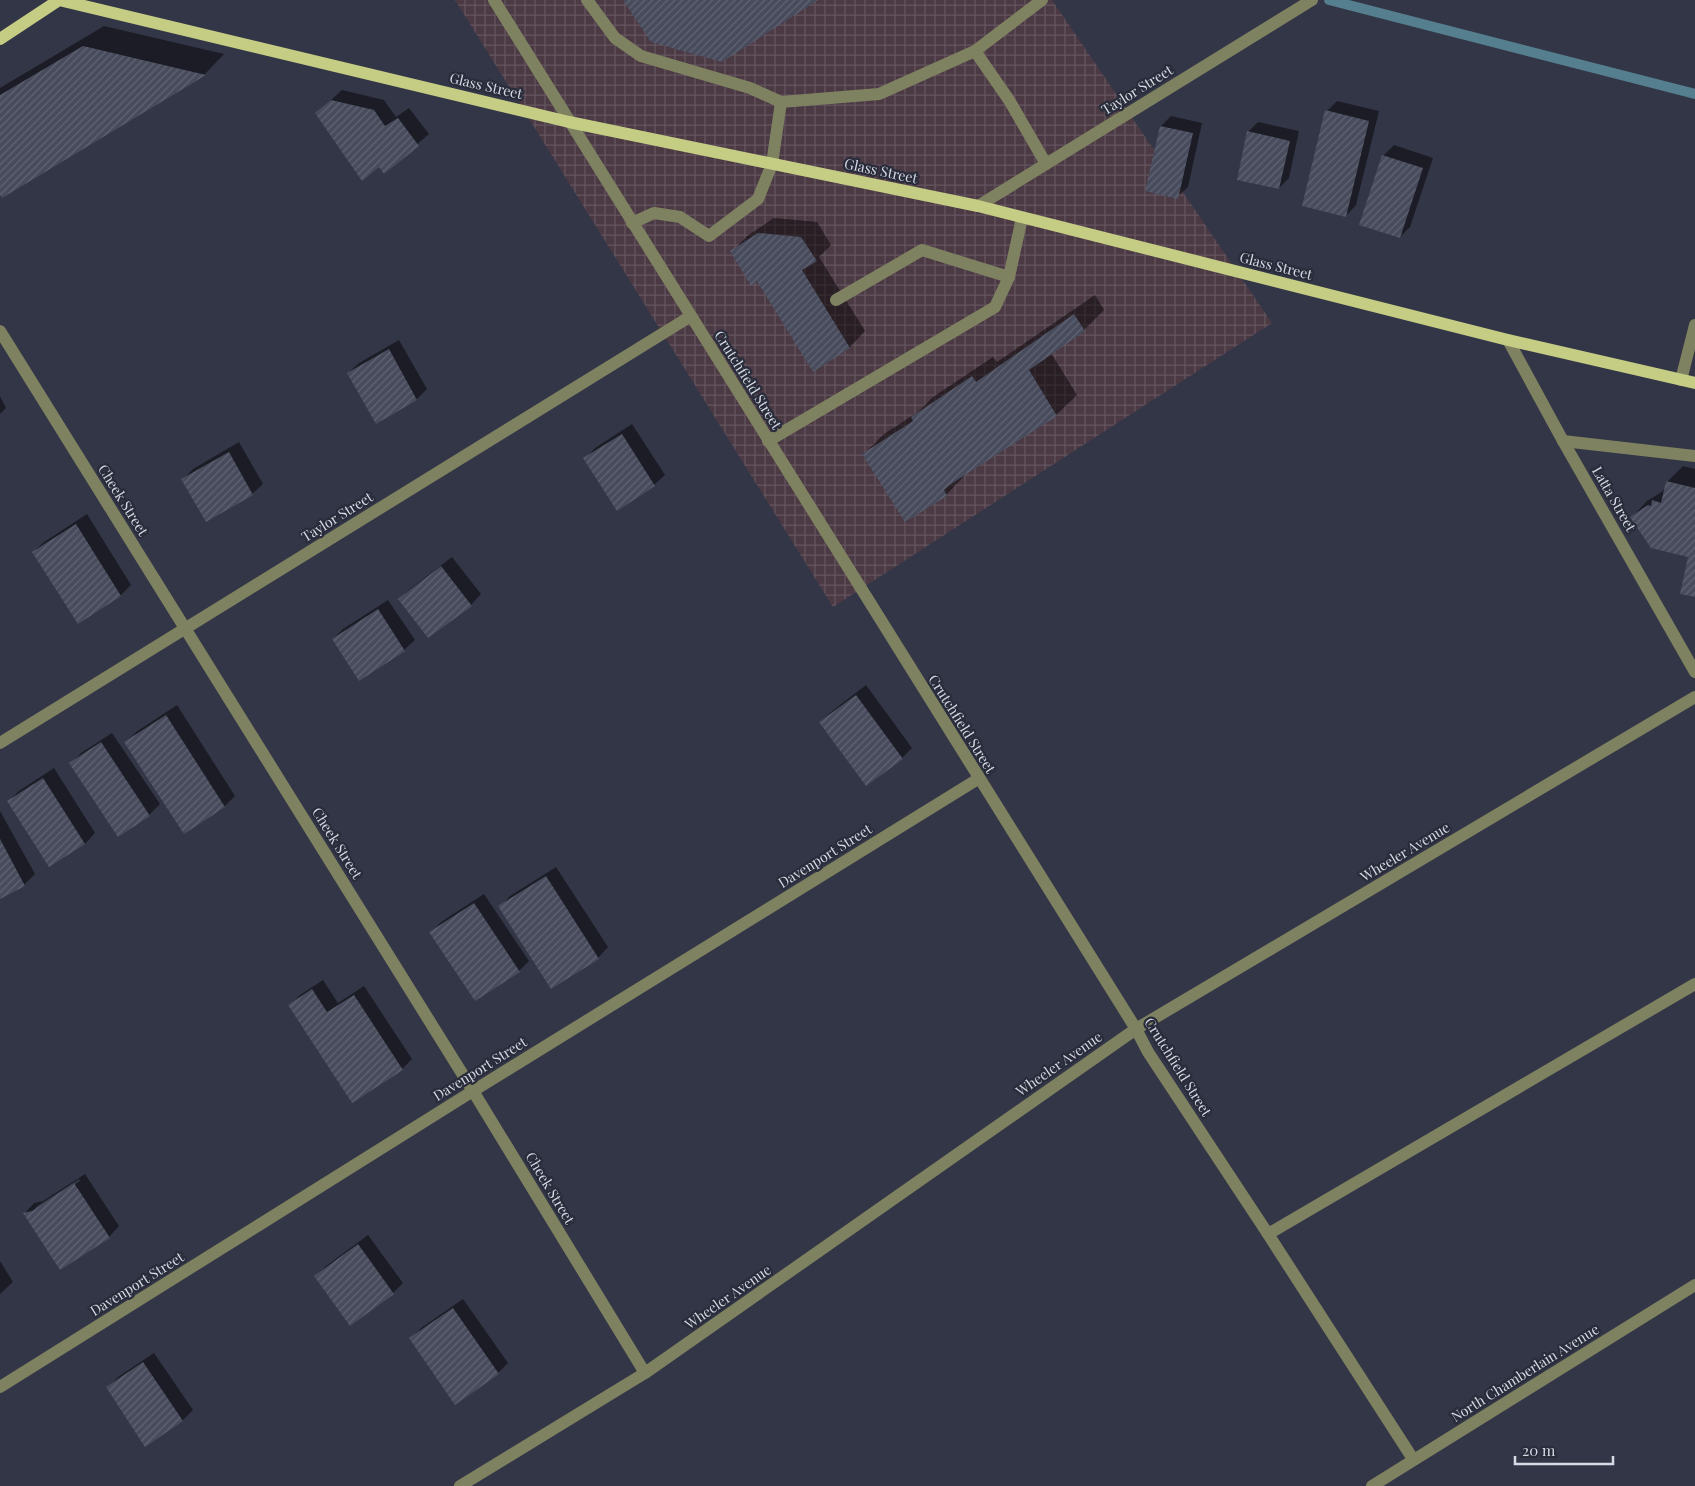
<svg xmlns="http://www.w3.org/2000/svg" width="1695" height="1486" font-family="'Playfair Display',serif">
<style>
.industrial{fill:url(#industrial-grid)}
.shadow{fill:#0007;fill-rule:evenodd}
.lines{fill:none;stroke-linecap:round;stroke-linejoin:round}
.stream{stroke:#557f8e;stroke-width:10}
.building{fill:url(#building-hatch)}
.minor{stroke:#7f8260;stroke-width:12}
.major{stroke:#c5cc83;stroke-width:12}
.labels{text-anchor:middle;stroke-width:4.5;stroke-linejoin:round;paint-order:stroke}
.street-label{font-size:14px;fill:#d7dae4;stroke:#292c3b}
</style>
<defs>
<pattern id="industrial-grid" width="8" height="8" patternUnits="userSpaceOnUse" patternTransform="scale(1.25)"><rect width="8" height="8" fill="#4b3944"/><path d="M0 4h8M4 0v8" fill="none" stroke="#64555f"/></pattern>
<pattern id="building-hatch" width="6" height="6" patternUnits="userSpaceOnUse" patternTransform="scale(1.25)"><rect width="6" height="6" fill="#474b5c"/><path d="M-1 1l2-2M0 6l6-6M5 7l2-2" fill="none" stroke="#616473"/></pattern>
</defs>
<rect width="100%" height="100%" fill="#333646"/>
<path class="industrial" d="M455 0H1052L1272 323 833 607Z"/>
<g class="shadow">
<path d="M104 26 224 54 205 74 2 196 0 193V88Z"/>
<path d="M342 90 384 100 396 117 409 108 429 134 384 172 379 165 317 113Z"/>
<path d="M1337 101 1379 111 1356 205 1346 216 1327 111Z"/>
<path d="M1171 116 1202 123 1188 187 1177 197 1161 126Z"/>
<path d="M1258 122 1299 131 1289 178 1279 188 1248 132Z"/>
<path d="M1394 145 1433 158 1410 227 1400 237 1383 156Z"/>
<path d="M774 218 817 222 831 245 819 257 865 331 850 347 813 370 758 279 732 252 747 236Z"/>
<path d="M1095 295 1104 310 1084 330 1051 353 1077 395 1056 415 966 473V474L946 495 864 454 884 434 918 412 933 397 993 357 997 362Z"/>
<path d="M399 340 427 389 417 399 377 422 348 373 359 363Z"/>
<path d="M0 396 6 408 0 414Z"/>
<path d="M632 424 665 475 654 485 618 509 585 459 595 448Z"/>
<path d="M239 442 263 484 252 494 183 479 193 469Z"/>
<path d="M1683 466 1695 469V595L1690 556 1632 517 1647 501 1663 491 1667 482Z"/>
<path d="M87 514 131 585 121 595 78 622 33 552 44 542Z"/>
<path d="M452 557 481 594 471 605 399 599 410 589Z"/>
<path d="M388 600 415 640 404 650 360 679 333 639 343 629Z"/>
<path d="M866 685 912 748 902 758 820 722 831 712Z"/>
<path d="M177 705 235 796 225 806 184 832 126 742 136 732Z"/>
<path d="M112 733 160 804 149 815 119 835 71 764 81 753Z"/>
<path d="M54 768 95 833 85 844 8 801 19 791Z"/>
<path d="M0 811 35 874 24 885 0 898Z"/>
<path d="M556 867 608 947 598 958 500 907 510 896Z"/>
<path d="M484 894 529 961 519 971 431 932 441 922Z"/>
<path d="M323 980 338 1003 364 986 412 1059 402 1069 290 1005 300 995Z"/>
<path d="M85 1174 119 1226 109 1237 24 1214 34 1203 43 1201ZM79 1179 80 1181 36 1210V1207Z"/>
<path d="M368 1235 403 1283 393 1293 316 1276 326 1266Z"/>
<path d="M0 1261 13 1282 0 1294Z"/>
<path d="M463 1299 508 1363 498 1373 411 1339 421 1328Z"/>
<path d="M154 1353 193 1410 183 1420 146 1445 107 1388 118 1377Z"/>
</g>
<g class="lines">
<path class="stream" d="M1329 0 1695 94"/>
</g>
<g class="building">
<path d="M623 0H818L722 62 651 42Z"/>
<path d="M83 46 206 75 2 198 0 195V95Z"/>
<path d="M331 100 374 110 385 126 398 118 419 146 384 174 379 167 362 181 315 113Z"/>
<path d="M1325 110 1369 121 1346 217 1302 206Z"/>
<path d="M1160 126 1193 133 1178 199 1145 191Z"/>
<path d="M1247 131 1290 141 1279 189 1237 180Z"/>
<path d="M1382 155 1423 168 1400 238 1359 225Z"/>
<path d="M758 233 801 237 817 261 802 270 850 348 813 372 757 281 751 286 730 251Z"/>
<path d="M1074 314 1085 331 1029 370 1057 416 951 484 944 490 947 496 905 522 862 454 913 421 911 417 972 376 976 382Z"/>
<path d="M389 349 417 400 376 424 347 373Z"/>
<path d="M622 434 655 486 617 511 583 458Z"/>
<path d="M229 452 253 495 206 522 181 479Z"/>
<path d="M1666 481 1695 488V597L1680 594 1688 557 1651 548 1630 517 1648 505 1651 506 1652 500 1661 503Z"/>
<path d="M76 524 121 596 78 624 32 552Z"/>
<path d="M441 566 472 606 428 638 398 599Z"/>
<path d="M378 609 405 651 359 681 332 639Z"/>
<path d="M856 695 903 759 866 786 819 722Z"/>
<path d="M166 715 225 807 184 834 124 742Z"/>
<path d="M101 742 150 816 118 837 69 763Z"/>
<path d="M43 778 85 844 49 867 7 801Z"/>
<path d="M0 839 25 886 0 899Z"/>
<path d="M546 876 599 959 551 989 498 906Z"/>
<path d="M474 903 520 972 475 1001 429 932Z"/>
<path d="M312 989 327 1012 354 995 403 1070 352 1103 288 1005Z"/>
<path d="M74 1183 110 1238 60 1270 23 1213 32 1211Z"/>
<path d="M358 1244 394 1294 350 1326 314 1276Z"/>
<path d="M453 1308 499 1374 455 1405 409 1338Z"/>
<path d="M143 1362 183 1421 145 1447 106 1387Z"/>
</g>
<g class="lines">
<g class="minor">
<path d="M494 0 1136 1029 1148 1052 1268 1234 1413 1459"/>
<path d="M587 0 615 38 641 56 750 88 781 102 879 94 975 51 1009 100 1046 164"/>
<path d="M975 51 1042 0"/>
<path d="M978 206 1312 0"/>
<path d="M632 223 654 213 680 217 709 236 758 199 772 164 781 102"/>
<path d="M836 300 922 250 1009 277"/>
<path d="M0 331 473 1091 645 1373"/>
<path d="M1508 340 1563 441 1695 672"/>
<path d="M1681 380 1695 325"/>
<path d="M768 441 995 307 1009 277 1022 218"/>
<path d="M1563 441 1695 456"/>
<path d="M0 743 691 316"/>
<path d="M1268 1234 1695 984"/>
<path d="M0 1387 473 1091 978 779"/>
<path d="M460 1486 645 1373 1136 1029 1695 697"/>
<path d="M1372 1486 1695 1285"/>
</g>
<path class="major" d="M0 39 59 0 569 122 978 206 1508 340 1695 383"/>
</g>
<g class="labels">
<g class="street-label">
<text transform="translate(486 86) rotate(13)" y="5">Glass Street</text>
<text transform="translate(1137 90) rotate(-32)" y="5">Taylor Street</text>
<text transform="translate(881 171) rotate(12)" y="5">Glass Street</text>
<text transform="translate(1276 266) rotate(14)" y="5">Glass Street</text>
<text transform="translate(748 380) rotate(58)" y="5">Crutchfield Street</text>
<text transform="translate(1614 499) rotate(60)" y="5">Latta Street</text>
<text transform="translate(123 500) rotate(58)" y="5">Cheek Street</text>
<text transform="translate(337 517) rotate(-32)" y="5">Taylor Street</text>
<text transform="translate(962 724) rotate(58)" y="5">Crutchfield Street</text>
<text transform="translate(337 843) rotate(58)" y="5">Cheek Street</text>
<text transform="translate(1405 852) rotate(-31)" y="5">Wheeler Avenue</text>
<text transform="translate(825 856) rotate(-32)" y="5">Davenport Street</text>
<text transform="translate(1059 1064) rotate(-35)" y="5">Wheeler Avenue</text>
<text transform="translate(1178 1067) rotate(58)" y="5">Crutchfield Street</text>
<text transform="translate(480 1069) rotate(-32)" y="5">Davenport Street</text>
<text transform="translate(550 1188) rotate(59)" y="5">Cheek Street</text>
<text transform="translate(137 1284) rotate(-32)" y="5">Davenport Street</text>
<text transform="translate(728 1297) rotate(-35)" y="5">Wheeler Avenue</text>
<text transform="translate(1525 1373) rotate(-32)" y="5">North Chamberlain Avenue</text>
</g>
</g>
<path d="M1515 1456v8h98v-8" fill="none" stroke="#d7dae4" stroke-width="2.5"/>
<text x="1522" y="1456" font-size="15" fill="#d7dae4" stroke="#292c3b" stroke-width="4" paint-order="stroke">20 m</text>
</svg>
